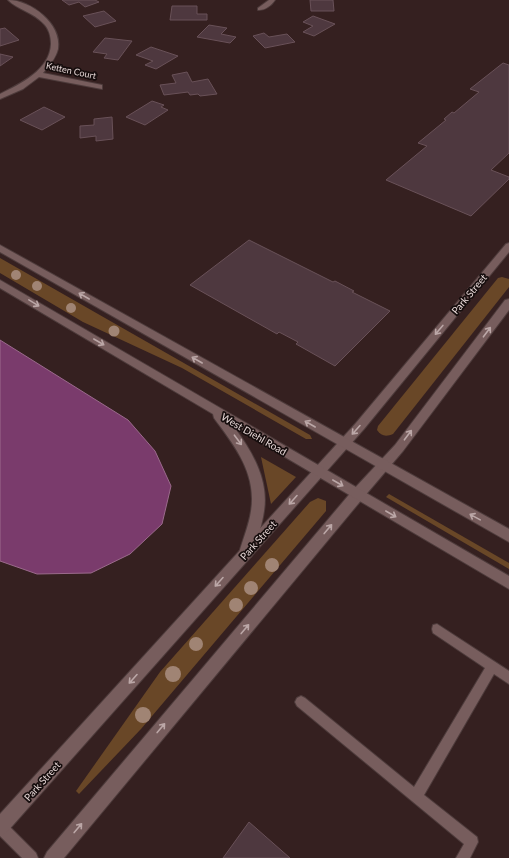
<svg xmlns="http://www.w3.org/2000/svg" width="509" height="858" font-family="Lato,sans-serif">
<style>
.green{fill:#694727}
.water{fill:#7a3b6c;stroke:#9b6a8c}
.building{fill:#4e383f;stroke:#695158}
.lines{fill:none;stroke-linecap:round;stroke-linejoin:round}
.lane-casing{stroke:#4d3b3b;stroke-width:2}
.street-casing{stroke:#4d3b3b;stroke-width:2}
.secondary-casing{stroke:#4d3b3b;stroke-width:2}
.lane{fill:#775d5d;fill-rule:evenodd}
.street{fill:#775d5d;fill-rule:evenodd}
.secondary{fill:#775d5d;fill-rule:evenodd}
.tree{fill:#a08474}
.oneway{stroke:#bba7a7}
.labels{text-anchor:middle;stroke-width:3.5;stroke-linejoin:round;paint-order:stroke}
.far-street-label{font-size:9px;fill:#e8d9d8;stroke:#160d0d}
.street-label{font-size:10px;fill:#e8d9d8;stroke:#160d0d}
</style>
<rect width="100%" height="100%" fill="#352020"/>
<g class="green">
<path d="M0 258 310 435 312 439H306L182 368 83 322 0 273Z"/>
<path d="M502 277 509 279V287L393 434C386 437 381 436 377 430L378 426 498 278Z"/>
<path d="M261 457 296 477 271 504Z"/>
<path d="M389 494 509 563V569L386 497Z"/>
<path d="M318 498 326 501V511L141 729 79 794 76 791 160 672 310 502Z"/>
</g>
<path class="water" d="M0 340 128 420 155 451 171 486 162 524 130 554 91 573 37 574 0 561Z"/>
<g class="building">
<path d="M62 0H95L99 2 85 7 79 2 69 5Z"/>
<path d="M310 0H333L334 11H311Z"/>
<path d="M172 6H197V14H207V20H170Z"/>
<path d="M104 11 116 21 95 27 83 16Z"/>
<path d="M313 16 335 24 314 36 303 32 313 26 303 22Z"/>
<path d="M209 25 227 28 221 34 236 37 230 43 197 37Z"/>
<path d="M5 28 19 40 0 46V29Z"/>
<path d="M264 33 269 37 287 34 295 42 265 48 253 36Z"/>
<path d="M105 38 132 41 118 60 104 58 107 54 93 52Z"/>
<path d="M151 47 178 56 156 69 145 65 153 61 136 55Z"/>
<path d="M0 54 13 57 0 66Z"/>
<path d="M503 63 509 65V153L491 170 509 177V179L471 216 386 180 427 146 418 143 446 120 444 119 452 112 454 113 479 92 470 89Z"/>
<path d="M187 72 192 82 208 79 217 94 200 96 198 94 190 95 188 92 164 95 160 85 176 83 172 75Z"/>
<path d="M152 101 164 105 161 107 168 110 145 125 126 117Z"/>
<path d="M44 107 65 117 42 130 20 120Z"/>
<path d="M112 117 113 139 96 141V136L80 138V126L94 125V119Z"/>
<path d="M249 240 333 282 335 281 354 291 352 292 390 311 335 366 296 344 298 342 279 332 277 334 190 285Z"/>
<path d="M249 822 290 858H223Z"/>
</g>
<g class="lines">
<defs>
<g id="lane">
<path d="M437 624 509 671V684L494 674 424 795 477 837 478 842 470 858H456L464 844 297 706 295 702 297 698 301 696 305 698 414 787 485 668 433 633 432 629 433 625Z"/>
<path d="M0 821 5 822 36 853 38 858H22L0 836Z"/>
</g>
<g id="street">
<path d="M8 0C31 0 62 24 58 49 56 58 49 66 43 73L102 85V89L39 77 23 89 0 99V94C20 84 50 70 51 44 51 37 49 29 44 24 33 12 18 10 8 0Z"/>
<path d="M269 0H275C272 5 264 11 258 10V8Z"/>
<path d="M509 243V252L364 429 6 833 0 836V814L356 423 506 244Z"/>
<path d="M509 299V310L403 451 363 498 64 858H44L47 852 353 490 395 445 505 300Z"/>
</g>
<g id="secondary">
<path d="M0 245 509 529V542L0 252Z"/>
<path d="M0 280 509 576V589L234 427C252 451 269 480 264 511 262 526 257 539 253 553L251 557 246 559 241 557 239 553C243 539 249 525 251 511 257 474 235 446 214 418L213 414 0 288Z"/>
</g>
</defs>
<use href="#lane" class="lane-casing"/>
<use href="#street" class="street-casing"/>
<use href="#secondary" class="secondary-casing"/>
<use href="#lane" class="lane"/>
<use href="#street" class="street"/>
<use href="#secondary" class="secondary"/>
</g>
<g class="tree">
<circle cx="16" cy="275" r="5"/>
<circle cx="37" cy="286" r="5"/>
<circle cx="71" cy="308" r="5"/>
<circle cx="114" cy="331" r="5.5"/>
<circle cx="272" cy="565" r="7"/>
<circle cx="251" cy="588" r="7"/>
<circle cx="236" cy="605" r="7"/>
<circle cx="196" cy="644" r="7"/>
<circle cx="173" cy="674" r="8"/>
<circle cx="143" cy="715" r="8"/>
</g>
<defs><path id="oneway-shaft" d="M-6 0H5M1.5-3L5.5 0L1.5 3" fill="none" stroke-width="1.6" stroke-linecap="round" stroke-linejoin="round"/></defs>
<g class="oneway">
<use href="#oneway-shaft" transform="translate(84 296) rotate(-150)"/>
<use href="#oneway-shaft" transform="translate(34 303) rotate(31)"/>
<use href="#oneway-shaft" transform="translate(439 330) rotate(130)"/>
<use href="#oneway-shaft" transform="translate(487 332) rotate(-53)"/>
<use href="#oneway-shaft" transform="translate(99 342) rotate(30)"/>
<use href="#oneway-shaft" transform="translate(197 360) rotate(-150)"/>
<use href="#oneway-shaft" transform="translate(310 424) rotate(-150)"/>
<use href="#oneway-shaft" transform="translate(356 430) rotate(132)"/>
<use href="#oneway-shaft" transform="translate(408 435) rotate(-53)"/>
<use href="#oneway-shaft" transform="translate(238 440) rotate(53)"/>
<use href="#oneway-shaft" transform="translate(338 483) rotate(30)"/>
<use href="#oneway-shaft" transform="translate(293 500) rotate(132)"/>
<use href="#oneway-shaft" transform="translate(391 514) rotate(30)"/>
<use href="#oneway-shaft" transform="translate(475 517) rotate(-151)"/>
<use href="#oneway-shaft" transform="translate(328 529) rotate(-50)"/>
<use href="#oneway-shaft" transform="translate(219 582) rotate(132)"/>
<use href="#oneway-shaft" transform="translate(245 629) rotate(-50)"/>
<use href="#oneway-shaft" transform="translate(133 679) rotate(132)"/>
<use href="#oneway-shaft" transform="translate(161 728) rotate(-50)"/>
<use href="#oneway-shaft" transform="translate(78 828) rotate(-50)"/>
</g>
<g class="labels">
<g class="far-street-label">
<text transform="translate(71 71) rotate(12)" y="3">Ketten Court</text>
</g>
<g class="street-label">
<text transform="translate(469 294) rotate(-50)" y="4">Park Street</text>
<text transform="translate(254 434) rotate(30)" y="4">West Diehl Road</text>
<text transform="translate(258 540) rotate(-48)" y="4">Park Street</text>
<text transform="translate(42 781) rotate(-48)" y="4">Park Street</text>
</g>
</g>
</svg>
